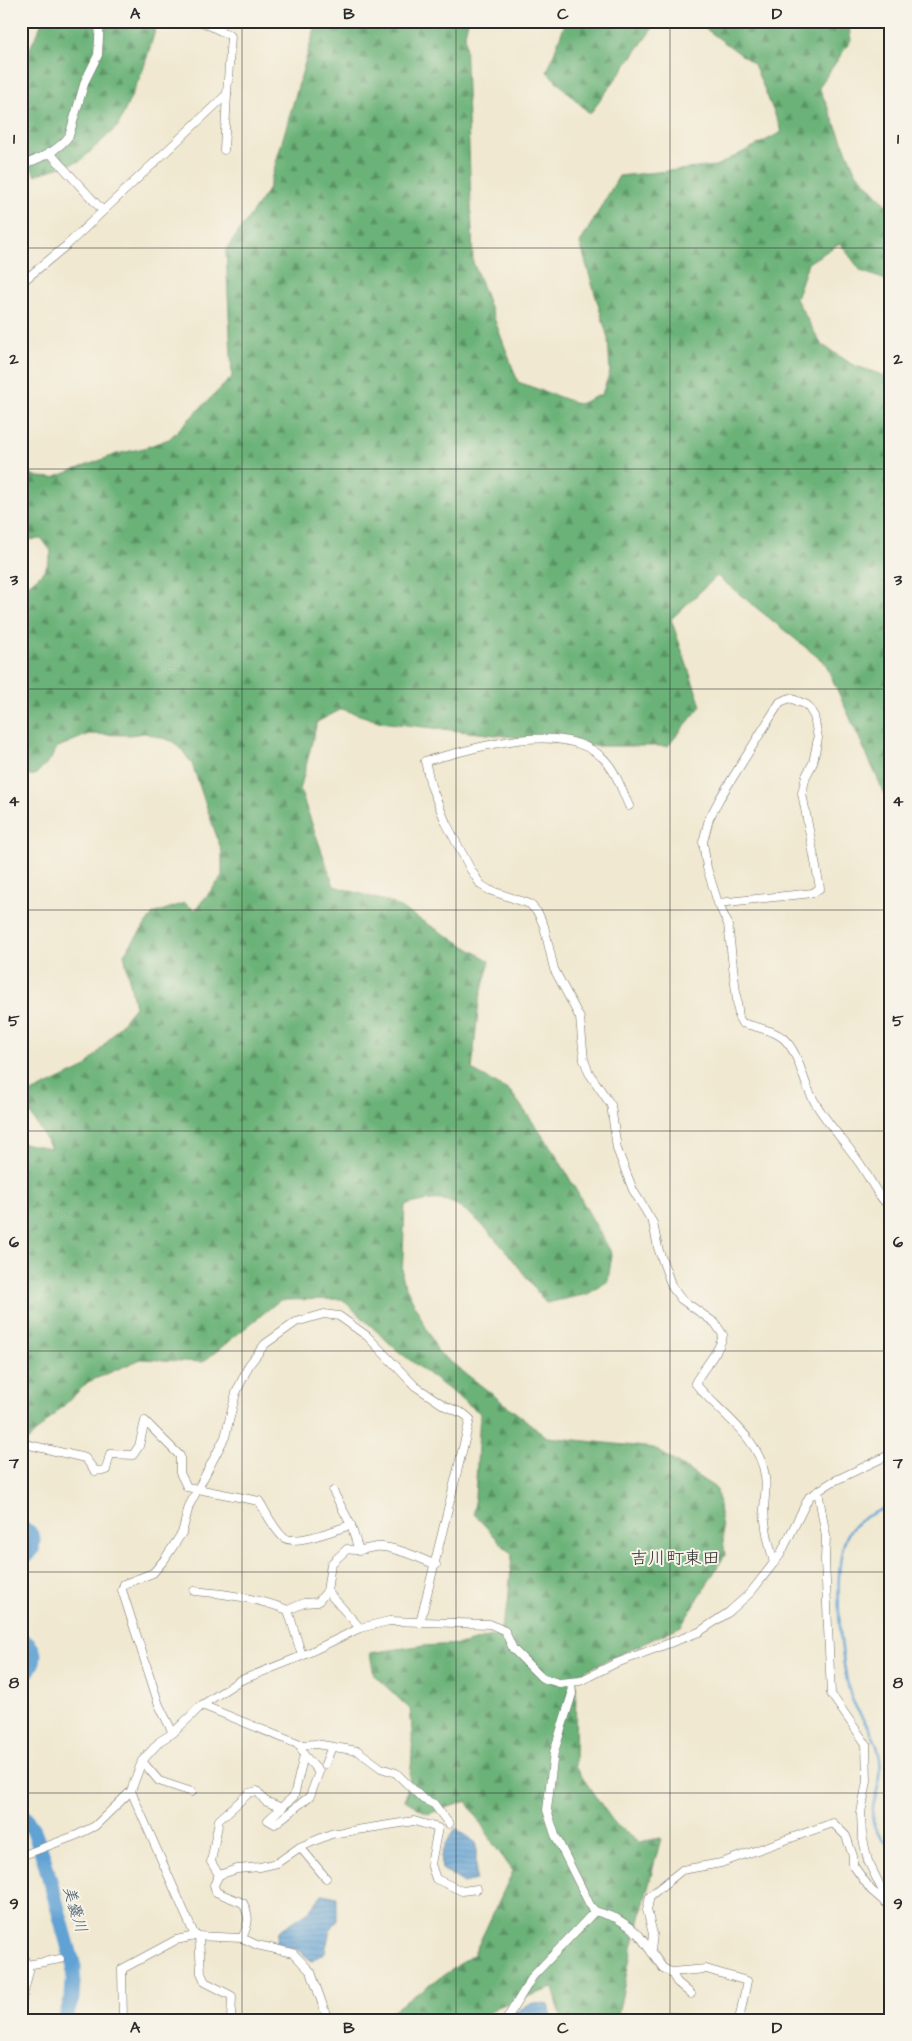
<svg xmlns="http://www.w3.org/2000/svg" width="912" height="2041" font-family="'Architects Daughter','Klee One',sans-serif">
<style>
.forest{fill:url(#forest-firs);stroke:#4b6e52}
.water{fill:url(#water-rules);stroke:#466680}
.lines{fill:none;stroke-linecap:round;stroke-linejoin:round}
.stream{stroke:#61a2d4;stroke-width:2.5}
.river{stroke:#61a2d4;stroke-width:15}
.minor-casing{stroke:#706d65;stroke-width:9}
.minor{stroke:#fff;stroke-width:8}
.grid{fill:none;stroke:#2b2b2b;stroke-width:1;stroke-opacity:0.55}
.labels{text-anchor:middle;stroke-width:4;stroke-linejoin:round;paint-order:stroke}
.water-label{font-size:16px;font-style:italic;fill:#3e5566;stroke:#f7f3e8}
.quarter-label{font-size:18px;fill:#2b2b2b;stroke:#f7f3e8}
.neatline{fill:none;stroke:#2b2b2b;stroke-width:2}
.grid-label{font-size:16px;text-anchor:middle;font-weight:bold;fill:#2b2b2b}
</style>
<defs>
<pattern id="forest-firs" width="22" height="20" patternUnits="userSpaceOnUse" patternTransform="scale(1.25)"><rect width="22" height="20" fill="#6bb278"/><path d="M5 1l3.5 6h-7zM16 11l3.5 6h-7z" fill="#589163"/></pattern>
<pattern id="water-rules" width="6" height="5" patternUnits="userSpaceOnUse" patternTransform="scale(1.25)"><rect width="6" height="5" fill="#61a2d4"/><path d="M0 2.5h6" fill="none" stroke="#5084ac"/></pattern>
</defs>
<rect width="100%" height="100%" fill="#f7f3e8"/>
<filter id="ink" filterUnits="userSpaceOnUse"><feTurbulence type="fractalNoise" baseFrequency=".02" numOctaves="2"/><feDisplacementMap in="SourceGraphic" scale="10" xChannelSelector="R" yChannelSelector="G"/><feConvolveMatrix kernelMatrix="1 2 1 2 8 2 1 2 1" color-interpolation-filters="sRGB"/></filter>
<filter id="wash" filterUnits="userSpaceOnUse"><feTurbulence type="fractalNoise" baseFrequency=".0096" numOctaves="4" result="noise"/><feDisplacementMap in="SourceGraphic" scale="20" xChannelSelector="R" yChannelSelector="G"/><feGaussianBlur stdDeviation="1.12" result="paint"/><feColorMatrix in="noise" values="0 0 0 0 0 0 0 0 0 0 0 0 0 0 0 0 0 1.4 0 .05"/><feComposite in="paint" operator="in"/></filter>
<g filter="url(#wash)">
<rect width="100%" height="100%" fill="#f0e8d0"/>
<g class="forest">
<path d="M43 21H158L143 70 118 126 80 161 35 175 21 148V67Z"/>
<path d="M317 21H468L465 34 473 262 518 382 579 404 602 394 610 372 608 338 580 243 619 176 716 166 782 132 754 64 695 21H848L851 40 819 87 855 171 891 209V282L861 271 840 243 808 263 796 299 821 344 853 365 891 378V808L825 663 717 576 671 619 701 706 668 746H594L380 722 342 709 317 722 300 790 334 886 392 903 490 961 479 1001 472 1070 511 1092 555 1153 612 1254 608 1281 588 1294 546 1303C524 1275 480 1210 447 1201 435 1197 417 1203 405 1205L402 1279 438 1352 547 1437 654 1448 717 1489 725 1555 681 1626 576 1675 575 1767 615 1824 639 1842 661 1838 632 1948 618 2015 669 2012 701 2020H562L553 1988 497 2007 478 2020H379L474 1954 513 1871 494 1845 467 1801 428 1814 405 1800C413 1768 414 1741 410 1709L374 1675 370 1653 418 1646 464 1644 499 1634 508 1605 512 1555 474 1514 480 1413 398 1351 342 1299 280 1300 203 1362 141 1359 88 1382 21 1447V1143L51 1148 21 1098 86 1067 135 1007 124 954 153 914 184 903 195 910 222 877V852L192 764 182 750 172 741 145 733 128 735 89 734 56 748 51 759 35 775 21 776V590C36 579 49 571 51 551L42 539 21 540V470L38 477 53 478 117 454 144 448 169 439 232 377 226 250 268 190Z"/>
<path d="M566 21H658L590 114 547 72Z"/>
</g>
<g class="water">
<path d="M456 1828 476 1843V1880L464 1883 442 1869C439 1853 447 1841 456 1828Z"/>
<path d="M323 1894 337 1897V1921L330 1930 325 1952 312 1961 298 1950 276 1944 279 1931 309 1911Z"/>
<path d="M533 2003 548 2005 551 2012 550 2020H508L511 2014Z"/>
</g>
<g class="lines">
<path class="stream" d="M891 1505C875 1513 857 1518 848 1534 831 1564 840 1667 852 1699 861 1721 877 1733 880 1760 885 1797 853 1816 891 1847"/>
<g class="river">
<path d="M21 1528 29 1532 33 1538 32 1550 21 1560"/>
<path d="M21 1639C43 1652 33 1664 21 1680"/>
<path d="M21 1812 34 1831 44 1859 74 1967 72 1997 65 2020"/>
</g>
</g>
</g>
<g filter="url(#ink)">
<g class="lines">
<defs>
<g id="minor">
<path d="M224 150 227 94"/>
<path d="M49 152 103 211"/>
<path d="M21 165C38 160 59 150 69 136L85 81 98 55 100 21"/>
<path d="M21 283 67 245 227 94 231 36 200 21"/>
<path d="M629 806C622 791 616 771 604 759 562 718 475 749 425 761L431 786 446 823 471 870 481 885 489 890 530 904 538 913 544 926 554 969 580 1018 584 1060 589 1073 611 1105 617 1149 633 1190 653 1223 658 1248 672 1287 681 1299 715 1323 723 1335C720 1351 704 1367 695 1383 718 1412 760 1437 765 1476 767 1488 764 1500 764 1511 765 1530 769 1545 774 1563"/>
<path d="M718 903 813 893 820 888 802 793 806 776 813 763 818 738 814 716 807 705 790 698 780 702 720 798 709 819 703 842 707 868 718 903 728 924 739 1018 742 1023C755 1027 775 1030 785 1040 799 1054 802 1078 811 1095 823 1120 843 1138 858 1161 870 1177 875 1194 891 1208"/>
<path d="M21 1443 85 1458 95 1471 106 1470 110 1454 133 1455 139 1446 145 1421 180 1456V1473L187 1487 259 1501C266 1512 273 1528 283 1537 293 1547 337 1529 351 1525"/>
<path d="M333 1491 351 1525 359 1551"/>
<path d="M818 1491 826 1536 825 1560 831 1694 866 1744 867 1781 861 1813 862 1835 868 1861 891 1908"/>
<path d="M194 1591C227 1594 257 1598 288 1610L304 1603 318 1602 327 1591 331 1564 347 1549C365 1553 370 1545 383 1547 401 1549 419 1558 436 1565"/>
<path d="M327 1591 360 1628"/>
<path d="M288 1610 302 1656"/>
<path d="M571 1683 572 1694 554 1752 547 1810 555 1835 590 1905 595 1911 616 1918 630 1927 639 1935 663 1968 671 1972 706 1969 747 1981 739 2020"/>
<path d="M202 1705 300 1745 316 1744 358 1751 381 1768 396 1773 423 1799 434 1804 449 1824"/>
<path d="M173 1733 159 1705 122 1590 124 1584 153 1573 164 1560 182 1533 189 1506 225 1437 236 1393 249 1365 265 1344 296 1322 324 1314 339 1316 367 1336 415 1386 445 1406 464 1414 470 1419 420 1623"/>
<path d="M300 1745 304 1755 319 1772 310 1796 275 1824 268 1820 294 1796 304 1755"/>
<path d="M142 1761 159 1781 192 1792"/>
<path d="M325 1764 331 1749"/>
<path d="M131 1791 195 1936 242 1938 257 1945 293 1953 311 1972 328 2020"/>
<path d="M300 1847 326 1878"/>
<path d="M21 1856 77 1835 95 1826 131 1791 142 1761 160 1741 173 1733 202 1705 239 1681 302 1656 360 1628 389 1621 490 1624 505 1631 513 1649 542 1678 559 1683 580 1681 614 1664 699 1632 729 1612 751 1592 780 1555 809 1497 832 1482 891 1454"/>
<path d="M219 1875 237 1869 260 1867 277 1863 300 1847 331 1834 414 1821 438 1828 431 1864 436 1879 462 1891 477 1889"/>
<path d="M199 1936 201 1973 205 1982 232 1996 231 2020"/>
<path d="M242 1938C249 1924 250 1916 243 1903L216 1892 214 1885 219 1875 211 1862 219 1820 249 1793 257 1791 265 1801 282 1808"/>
<path d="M21 1951 29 1971 21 2004"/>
<path d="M651 1951 653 1934 647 1910 650 1896 682 1870 721 1863 833 1823 846 1836 853 1856V1865L871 1890 886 1903"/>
<path d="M27 1965 60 1959"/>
<path d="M671 1972 677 1982 691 1994"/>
<path d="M123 2020 122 1969 176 1940 195 1936"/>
<path d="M506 2020 533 1976 595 1911"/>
</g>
</defs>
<use href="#minor" class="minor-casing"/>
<use href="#minor" class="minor"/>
</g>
</g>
<path class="grid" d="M242 21V2020M456 21V2020M670 21V2020M21 248H891M21 469H891M21 689H891M21 910H891M21 1131H891M21 1351H891M21 1572H891M21 1793H891"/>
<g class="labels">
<g class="water-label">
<text transform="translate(76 1909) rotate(74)" y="6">美嚢川</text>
</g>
<g class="quarter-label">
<text x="675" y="1564">吉川町東田</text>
</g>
</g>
<rect width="912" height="2041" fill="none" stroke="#f7f3e8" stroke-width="55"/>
<rect x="28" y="28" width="856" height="1986" class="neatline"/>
<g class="grid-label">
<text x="135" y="19">A</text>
<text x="349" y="19">B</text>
<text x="563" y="19">C</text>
<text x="777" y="19">D</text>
<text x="14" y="144">1</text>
<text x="898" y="144">1</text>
<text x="14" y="364">2</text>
<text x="898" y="364">2</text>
<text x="14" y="585">3</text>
<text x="898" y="585">3</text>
<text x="14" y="806">4</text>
<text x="898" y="806">4</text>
<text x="14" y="1026">5</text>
<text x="898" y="1026">5</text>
<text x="14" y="1247">6</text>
<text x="898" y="1247">6</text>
<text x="14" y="1468">7</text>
<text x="898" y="1468">7</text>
<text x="14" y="1688">8</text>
<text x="898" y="1688">8</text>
<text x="14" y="1909">9</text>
<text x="898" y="1909">9</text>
<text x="135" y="2033">A</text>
<text x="349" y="2033">B</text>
<text x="563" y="2033">C</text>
<text x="777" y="2033">D</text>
</g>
</svg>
